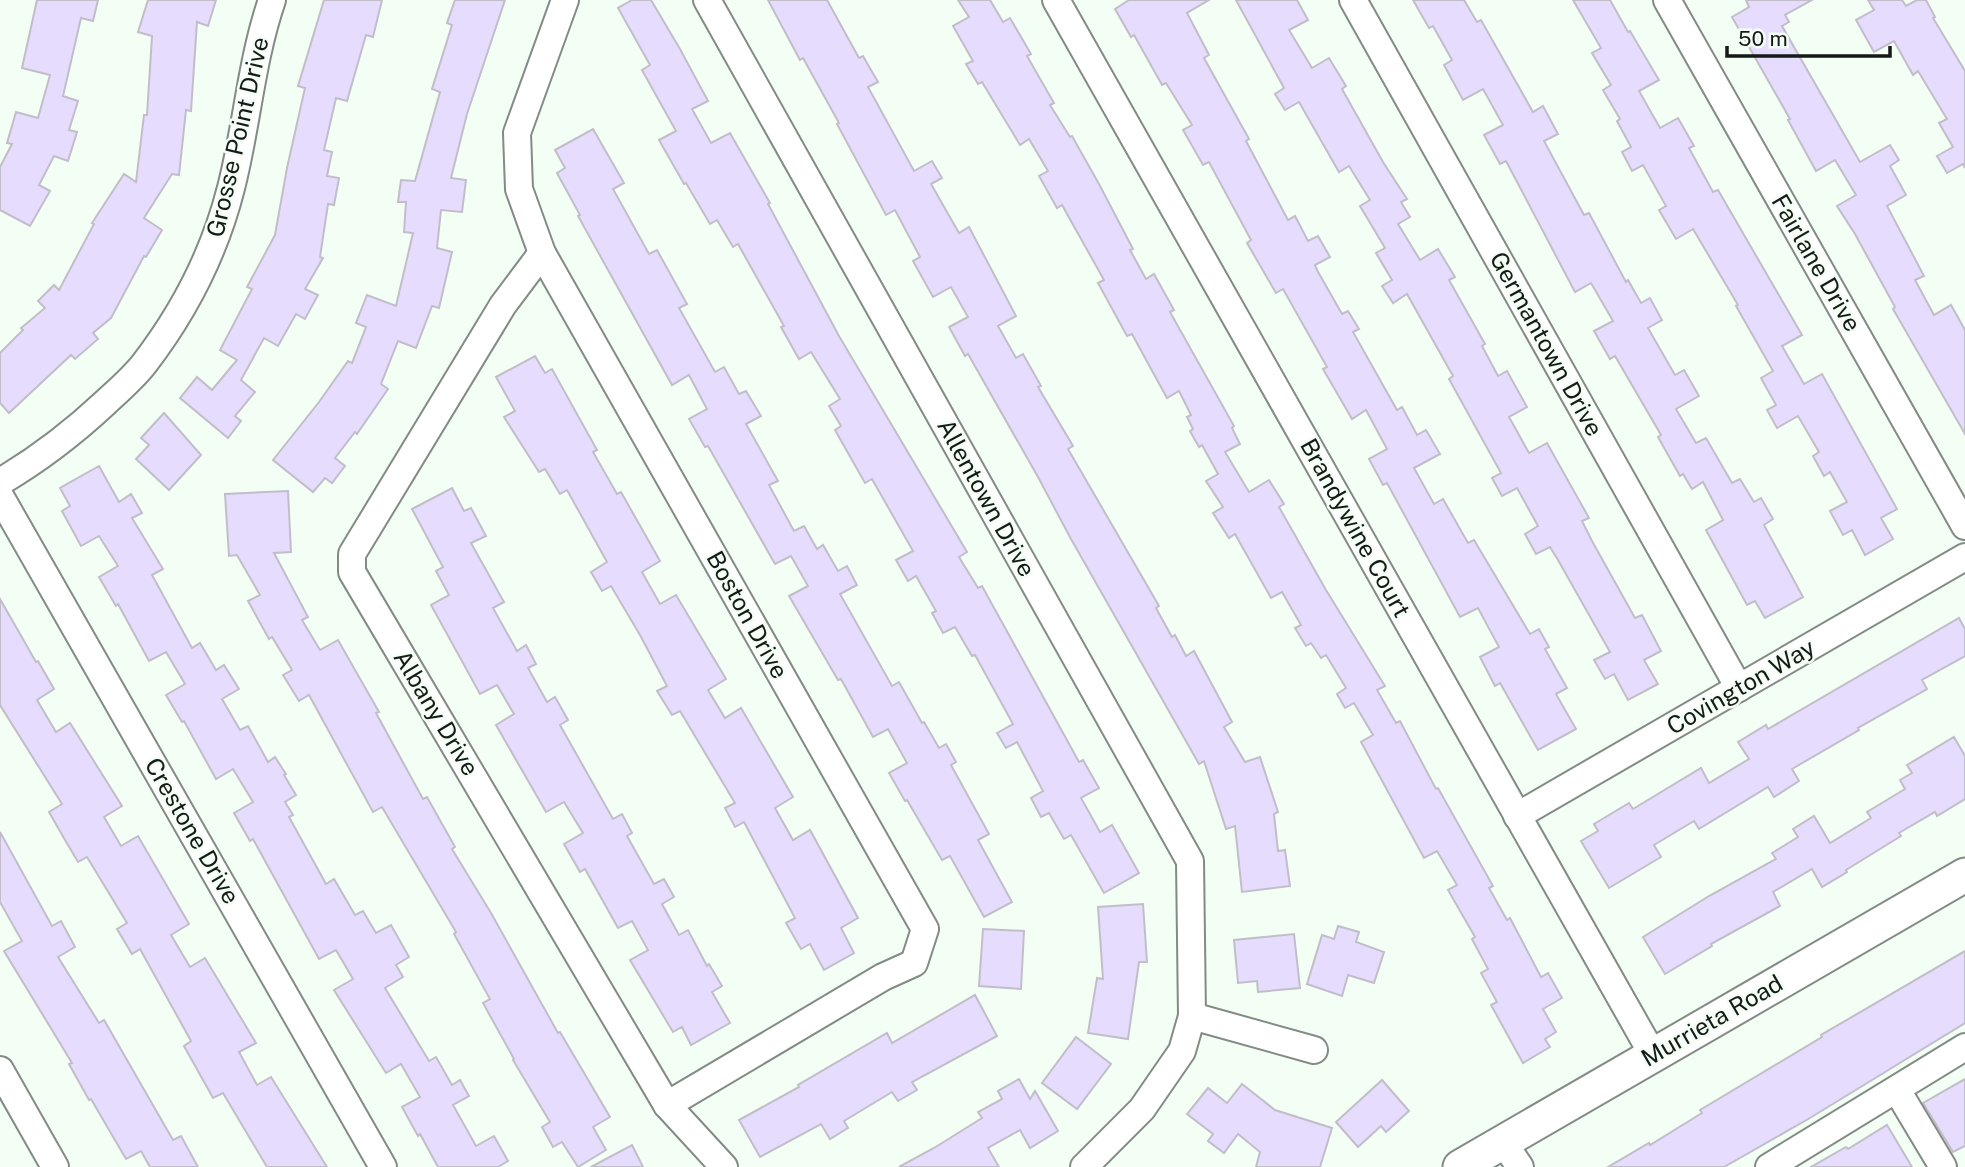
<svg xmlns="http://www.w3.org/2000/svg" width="1965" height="1167" font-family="'Public Sans',sans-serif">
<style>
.building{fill:#e6dcfd;stroke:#c1bec9;stroke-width:2}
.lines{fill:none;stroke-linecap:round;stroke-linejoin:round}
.minor-casing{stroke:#828b84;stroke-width:30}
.major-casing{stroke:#828b84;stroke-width:37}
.minor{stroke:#fff;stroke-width:26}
.major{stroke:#fff;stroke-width:33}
.labels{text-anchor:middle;stroke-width:5;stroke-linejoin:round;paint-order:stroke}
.street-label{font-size:24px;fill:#161917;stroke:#f3fef5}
</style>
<rect width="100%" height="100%" fill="#f3fef5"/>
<g class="building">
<path d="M37 0H98L93 21 81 18 63 96 78 101 69 130 77 132 68 161 54 156 39 185 50 191 30 226 0 210V167L12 144 7 143 16 112 38 118 50 75 22 68Z"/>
<path d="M148 0H216L208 26 197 22 191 111 186 110 179 175 172 174 144 218 162 230 146 257 144 256 111 318 93 333 98 339 75 359 71 355 9 413 0 403V353L23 330 21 328 45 308 38 301 54 285 59 290 94 224 92 223 124 174 136 182 144 115H147L152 36 138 32Z"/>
<path d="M324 0H382L373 37 366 35 347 101 336 98 324 150 332 152 327 176 339 178 334 205 328 204 320 257 323 258 305 289 318 295 305 319 296 314 278 346 264 338 241 380 255 392 235 416 241 421 228 438 180 398 197 377 212 390 237 360 220 350 252 289 247 287 275 235 287 168 305 88 298 86Z"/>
<path d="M455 0H505L467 114 451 178 466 180 462 212 441 210 437 248 452 252 439 308 432 306 416 348 398 341 381 384 388 389 357 434 355 432 335 458 345 466 332 483 325 478 313 492 273 460 319 402 348 361 352 363 366 327 356 323 367 295 396 306 413 233 404 232 406 202H398L401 180 415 181 440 92 432 89 452 25 447 23Z"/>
<path d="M632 0H651L680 49 708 101 692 109 711 143 730 133 770 203 768 204 839 336 967 552 959 557 978 588 982 586 1079 762 1083 760 1099 788 1081 798 1100 832 1112 825 1139 873 1104 893 1071 835 1064 839 1049 813 1041 817 1031 798 1043 791 1017 742 1006 748 997 733 1013 724 975 655 972 656 955 627 943 633 932 613 936 611 916 576 908 581 896 560 913 551 872 479 865 483 835 430 841 426 829 406 840 399 811 352 799 359 781 327 784 326 738 244 733 247 717 220 710 224 686 183 684 184 659 140 676 131 642 70 650 65 618 8Z"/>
<path d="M768 0H827L859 58 863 56 878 82 868 87 914 171 932 161 942 178 931 184 959 233 969 227 1016 316 998 326 1016 358 1023 354 1041 386 1038 387 1073 446 1068 449 1159 606 1156 608 1172 637 1175 635 1186 656 1194 651 1232 722 1224 727 1245 762 1260 757 1278 812 1274 814 1278 851 1285 850 1290 886 1242 892 1235 826 1226 829 1204 761 1199 764 1071 539 1038 477 968 354 965 356 949 327 968 317 951 287 933 297 913 261 920 257 895 210 886 215 837 124 839 123 803 58 800 60Z"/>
<path d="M958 0H990L1003 22 1010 18 1031 54 1027 56 1054 103 1050 105 1070 137 1072 136 1099 184 1133 249 1130 250 1146 279 1154 274 1174 310 1170 312 1234 426 1232 428 1240 444 1225 452 1249 492 1269 480 1284 504 1279 507 1326 590 1385 686 1377 690 1396 723 1400 721 1436 789 1438 788 1493 886 1489 888 1507 920 1510 918 1541 977 1548 973 1562 998 1543 1009 1556 1032 1545 1039 1550 1047 1523 1063 1491 1005 1497 1002 1481 973 1488 969 1472 939 1475 937 1448 890 1457 885 1437 851 1424 858 1361 742 1373 735 1354 703 1345 708 1337 694 1346 688 1326 655 1321 658 1311 643 1306 646 1295 628 1301 625 1282 592 1271 598 1235 534 1229 538 1213 513 1223 507 1206 481 1218 474 1202 445 1199 447 1190 431 1193 429 1187 417 1191 415 1179 391 1167 398 1132 334 1127 336 1098 283 1104 280 1062 205 1057 208 1039 176 1048 171 1029 139 1020 145 982 82 978 84 966 64 973 61 953 26 969 17Z"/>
<path d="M1129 0H1209L1187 13 1209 55 1204 58 1249 139 1246 141 1288 220 1295 216 1308 241 1318 236 1330 257 1315 265 1317 270 1342 314 1348 311 1359 329 1353 332 1397 410 1402 407 1417 435 1426 430 1440 454 1414 468 1434 504 1443 499 1468 543 1474 540 1530 634 1539 629 1549 647 1545 649 1567 688 1556 694 1576 729 1538 750 1500 683 1495 686 1480 657 1499 647 1478 608 1460 617 1387 483 1383 485 1369 459 1387 449 1366 410 1352 419 1323 369 1327 367 1283 289 1276 293 1247 243 1251 240 1209 162 1203 165 1183 130 1192 125 1166 83 1162 85 1134 35 1131 37 1115 9Z"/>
<path d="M1236 0H1297L1308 20 1289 30 1312 68 1329 58 1346 86 1342 89 1383 162 1407 199 1401 202 1410 217 1398 224 1420 260 1438 249 1455 277 1449 280 1485 344 1482 346 1498 376 1507 371 1527 407 1509 417 1529 453 1547 443 1589 518 1582 521 1592 541 1635 618 1642 615 1661 651 1644 660 1658 684 1628 700 1614 674 1605 679 1594 660 1610 652 1558 560 1550 547 1536 554 1525 534 1538 526 1517 488 1502 496 1492 478 1501 473 1449 379 1453 376 1407 294 1393 303 1382 286 1392 280 1376 253 1385 248 1360 206 1370 200 1349 166 1339 172 1299 102 1285 110 1275 94 1284 88Z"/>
<path d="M1413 0H1464L1477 22 1481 20 1533 112 1543 106 1558 134 1544 141 1584 215 1589 213 1626 282 1628 280 1641 303 1650 298 1662 320 1648 328 1675 375 1684 370 1699 396 1676 409 1696 443 1706 438 1732 483 1740 479 1754 502 1761 498 1773 519 1764 525 1803 597 1765 618 1755 601 1747 605 1706 530 1723 520 1703 482 1692 489 1683 474 1680 476 1658 437 1661 435 1615 356 1610 359 1594 331 1613 321 1591 283 1575 292 1506 161 1500 164 1484 135 1503 125 1483 89 1463 100 1444 65 1452 60 1433 26 1429 28Z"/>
<path d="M1573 0H1610L1628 32 1630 31 1659 80 1639 91 1660 128 1678 118 1694 146 1689 148 1713 192 1718 190 1802 335 1782 346 1804 384 1822 374 1897 509 1881 518 1893 539 1865 555 1852 530 1843 535 1830 511 1847 502 1830 472 1824 476 1813 456 1819 452 1798 416 1777 428 1767 410 1776 405 1761 378 1773 371 1736 306 1738 305 1693 229 1676 239 1659 210 1666 206 1643 165 1632 171 1622 152 1631 147 1617 121 1620 119 1603 90 1611 85 1592 53 1601 48Z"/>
<path d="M1746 0H1812L1785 15 1789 22 1782 26 1860 162 1890 145 1899 160 1890 166 1906 195 1887 206 1924 276 1915 280 1934 315 1951 305 1965 330V434L1893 309 1895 307 1855 234 1837 206 1856 195 1835 160 1816 171 1788 120 1790 119 1732 17 1749 7Z"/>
<path d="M1868 0H1902L1906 6 1917 0H1926L1935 17 1933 18 1965 71V168L1963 164 1947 173 1937 156 1953 147 1939 123 1947 119 1918 71 1913 75 1894 41 1874 52 1856 20 1874 10Z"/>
<path d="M593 129 624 183 613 189 649 254 657 250 687 304 679 308 715 372 724 367 739 394 746 391 761 416 746 424 778 481 769 485 794 531 804 526 817 549 823 545 838 571 847 566 857 585 840 594 892 686 899 682 922 723 924 722 939 748 946 744 956 762 951 765 989 834 978 840 1012 902 984 917 950 856 942 860 907 800 905 801 889 773 907 763 888 729 873 737 841 679 838 680 789 596 808 586 791 556 775 564 708 446 705 447 689 419 707 409 689 375 672 385 578 216 580 215 557 173 565 168 555 150Z"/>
<path d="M535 356 545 373 552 369 597 450 593 452 617 494 621 492 660 561 642 572 660 604 676 595 726 679 708 690 725 718 741 708 793 797 775 808 793 840 810 830 858 918 841 928 854 953 824 970 810 944 801 949 786 923 795 918 744 822 735 827 725 808 735 803 680 711 672 715 657 691 667 686 640 635 611 586 602 591 591 572 607 562 567 490 560 494 545 469 539 472 504 417 515 411 496 377Z"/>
<path d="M164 413 201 455 169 490 136 459 149 445 141 438Z"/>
<path d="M99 466 119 502 131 494 142 513 132 518 163 569 152 575 192 648 200 643 216 670 224 665 239 689 222 699 240 730 248 726 268 762 275 757 286 774 284 775 296 795 285 802 293 815 289 817 326 884 334 879 355 915 363 911 376 933 391 925 409 957 396 965 403 977 385 988 429 1061 436 1057 452 1085 460 1080 469 1096 453 1105 476 1146 494 1136 508 1161 498 1167H438L420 1134 418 1136 402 1107 420 1097 401 1064 386 1073 334 990 353 979 336 950 319 959 253 839 250 841 234 813 253 802 233 769 216 779 184 721 182 722 166 695 185 684 166 652 149 661 118 604 116 606 99 577 118 566 99 536 81 546 62 511 70 506 60 488Z"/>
<path d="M452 488 464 511 471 508 486 536 471 543 504 602 493 608 517 651 526 645 536 664 528 668 547 702 555 697 568 720 560 725 613 819 622 814 632 833 627 836 654 884 664 879 674 897 662 904 679 935 688 930 707 966 709 964 722 986 712 992 730 1023 691 1045 682 1027 673 1032 630 960 648 950 632 921 618 928 585 869 580 872 564 844 583 833 564 802 546 812 496 725 514 714 497 685 480 694 431 605 449 595 436 571 443 567 412 509Z"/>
<path d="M288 491 291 552 274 553 308 617 302 620 320 650 338 640 379 712 376 713 423 799 427 797 455 847 452 849 491 913 558 1033 560 1032 610 1117 593 1127 606 1150 578 1167 562 1142 553 1147 542 1127 550 1122 513 1060 514 1059 483 1003 490 999 454 934 456 932 382 807 373 812 309 695 299 701 283 675 292 670 272 637 269 639 248 601 260 595 237 555 229 556 225 494Z"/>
<path d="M0 599 36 662 38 661 54 689 37 700 56 732 70 723 122 806 104 817 121 846 138 836 189 924 171 935 190 967 205 958 256 1043 239 1052 257 1085 271 1077 327 1167H267L223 1093 213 1098 184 1046 191 1041 140 949 132 954 117 929 127 923 87 857 78 862 65 840 49 812 62 804 0 705Z"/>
<path d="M1959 618 1965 629V656L1922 680 1927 689 1858 728 1859 730 1792 769 1799 781 1774 797 1768 787 1699 829 1694 821 1654 845 1661 857 1609 888 1581 841 1598 831 1594 824 1629 803 1633 809 1701 768 1709 783 1749 759 1738 742 1766 725 1768 729Z"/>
<path d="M1954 737 1965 756V799L1937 816 1935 812 1899 833 1901 836 1846 870 1847 872 1822 887 1812 869 1773 892 1780 906 1711 944 1712 946 1665 974 1643 937 1709 896 1776 859 1772 853 1798 837 1793 829 1814 816 1830 843 1871 818 1867 812 1905 789 1900 780 1912 773 1907 765Z"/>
<path d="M0 832 52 926 61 921 75 947 58 957 99 1023 104 1020 173 1140 181 1136 198 1167H150L141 1151 126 1159 91 1099 89 1100 69 1064 72 1063 4 951 22 941 0 902Z"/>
<path d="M1143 904 1147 962H1139L1128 1039 1088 1033 1097 978 1103 979 1098 907Z"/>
<path d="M1338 926 1359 932 1356 942 1384 952 1374 983 1348 975 1342 996 1307 984 1322 935 1334 939Z"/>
<path d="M983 929 1024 931 1021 989 979 986Z"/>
<path d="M1294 934 1300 988 1258 992 1257 981 1238 983 1234 940Z"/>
<path d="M1965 951V1023L1810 1118 1724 1167H1608L1649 1143 1650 1145 1702 1113 1700 1110 1822 1037 1821 1035Z"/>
<path d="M975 995 997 1036 912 1082 917 1090 898 1101 892 1092 844 1121 848 1128 830 1139 821 1124 760 1157 739 1120 799 1087 798 1085 887 1033 892 1043Z"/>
<path d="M1076 1037 1111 1064 1077 1109 1042 1083Z"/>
<path d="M1019 1079 1030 1099 1035 1091 1058 1131 1030 1148 1020 1130 988 1148 999 1167H899L934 1148 982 1118 978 1112 1002 1099 998 1091Z"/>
<path d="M1965 1079V1146L1953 1152 1923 1103Z"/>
<path d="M1382 1080 1409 1111 1386 1132 1381 1126 1358 1147 1336 1122Z"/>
<path d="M1242 1084 1275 1110 1332 1128 1320 1167H1256L1260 1152 1238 1134 1224 1153 1208 1141 1213 1134 1187 1114 1208 1088 1227 1103Z"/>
<path d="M1887 1125 1912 1167H1811L1846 1147 1848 1149Z"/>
<path d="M632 1145 643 1167H591Z"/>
</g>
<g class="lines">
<defs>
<g id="minor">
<path d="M565 0 517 133 519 189 542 253 925 929 914 963 883 977 667 1105"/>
<path d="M707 0 1190 861 1192 1016 1182 1051 1142 1109 1084 1167"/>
<path d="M1056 0 1653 1055"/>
<path d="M1353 0 1739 688"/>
<path d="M1667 0 1965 526"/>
<path d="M542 253 503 305 352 554V572L667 1105 724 1167"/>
<path d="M0 482C39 459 73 433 106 402 119 390 133 378 144 364 184 312 215 251 231 188 247 126 251 61 272 0"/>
<path d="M0 496 383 1167"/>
<path d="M1517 816 1965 557"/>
<path d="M1192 1016 1314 1050"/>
<path d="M0 1070 55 1167"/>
<path d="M1897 1090 1943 1167"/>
<path d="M1503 1142 1520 1167"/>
<path d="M1769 1167 1965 1047"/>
</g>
<path id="major" d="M1460 1167 1965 875"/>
</defs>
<use href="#minor" class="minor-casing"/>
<use href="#major" class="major-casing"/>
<use href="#minor" class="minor"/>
<use href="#major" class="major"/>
</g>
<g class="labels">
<g class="street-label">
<text transform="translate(238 137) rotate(-77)" y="8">Grosse Point Drive</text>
<text transform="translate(1816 263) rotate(60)" y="8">Fairlane Drive</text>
<text transform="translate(1546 344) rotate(61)" y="8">Germantown Drive</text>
<text transform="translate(986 498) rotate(61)" y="8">Allentown Drive</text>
<text transform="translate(1355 528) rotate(61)" y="8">Brandywine Court</text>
<text transform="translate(747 615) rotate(61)" y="8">Boston Drive</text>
<text transform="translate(1741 687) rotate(-30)" y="8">Covington Way</text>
<text transform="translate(436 713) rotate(59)" y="8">Albany Drive</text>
<text transform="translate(192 831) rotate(60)" y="8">Crestone Drive</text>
<text transform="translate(1712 1021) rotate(-30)" y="8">Murrieta Road</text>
</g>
</g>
<path d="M1727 46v10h163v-10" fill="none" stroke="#161917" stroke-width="3.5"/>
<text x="1738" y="46" font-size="21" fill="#161917" stroke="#f3fef5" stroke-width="5" paint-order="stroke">50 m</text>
</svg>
